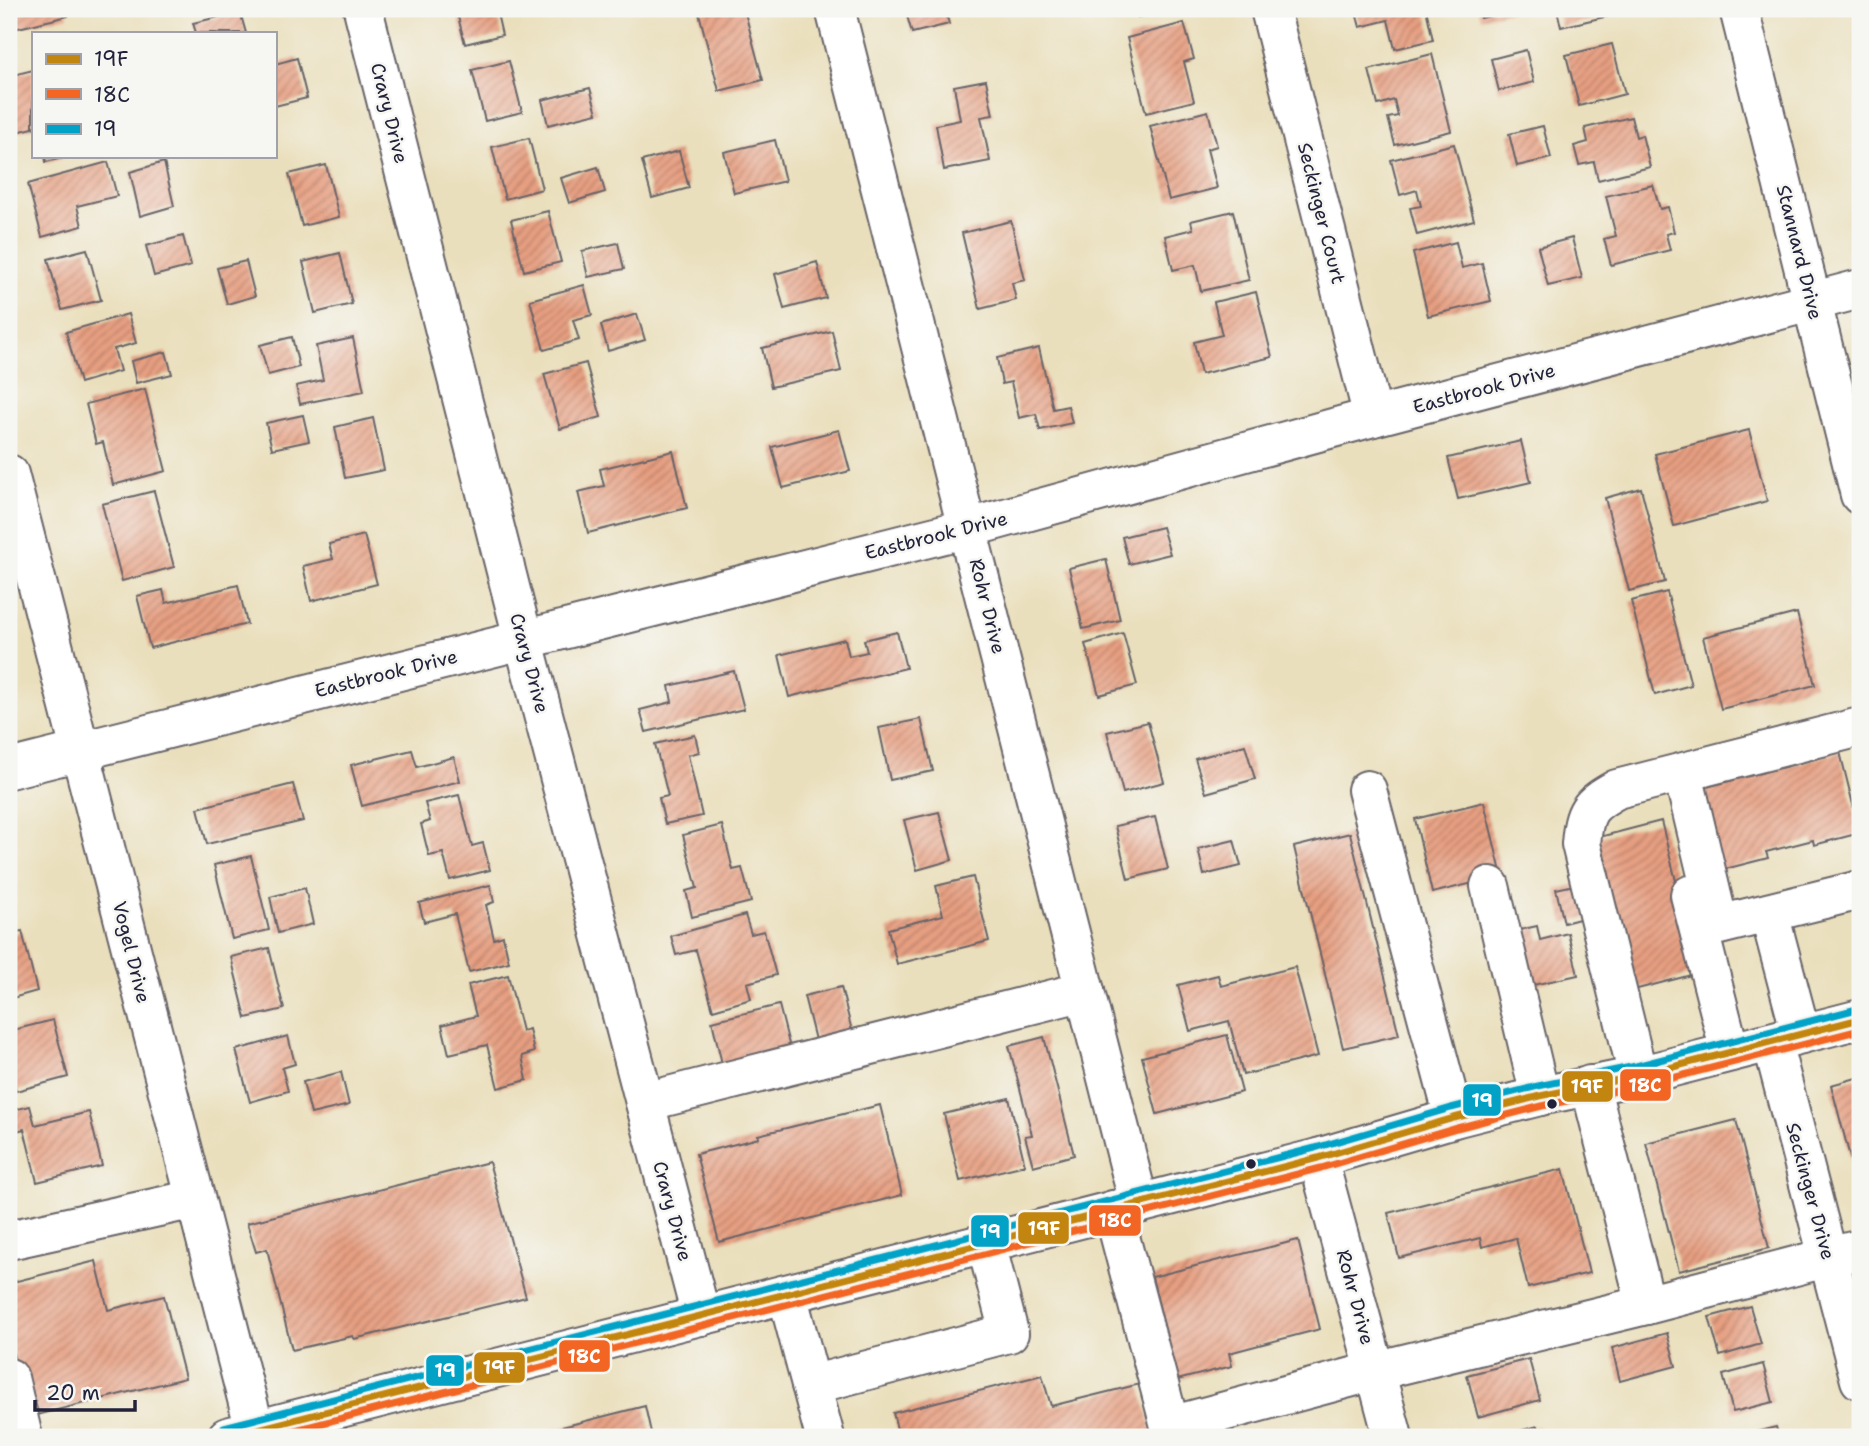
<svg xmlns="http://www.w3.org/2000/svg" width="1869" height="1446" font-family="'Shantell Sans',sans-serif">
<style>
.building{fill:url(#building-hatch)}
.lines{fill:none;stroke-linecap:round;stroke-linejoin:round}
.minor-casing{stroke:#686468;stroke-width:42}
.major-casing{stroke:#686468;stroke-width:42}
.minor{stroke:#fff;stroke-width:38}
.major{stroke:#fff;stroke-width:38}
.bus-1-casing{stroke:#f6f6f2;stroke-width:12}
.bus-2-casing{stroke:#f6f6f2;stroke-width:12}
.bus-3-casing{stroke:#f6f6f2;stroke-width:12}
.bus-1{stroke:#c2850f;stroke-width:7}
.bus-2{stroke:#f26522;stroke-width:7}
.bus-3{stroke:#02a2c7;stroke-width:7}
.bus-dot{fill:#22223b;stroke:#f6f6f2;stroke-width:2.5}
.labels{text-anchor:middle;stroke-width:5;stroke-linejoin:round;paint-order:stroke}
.street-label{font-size:19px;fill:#22223b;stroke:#f6f6f2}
.line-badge{stroke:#f6f6f2;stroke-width:2.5}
.badge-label{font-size:19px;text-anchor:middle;font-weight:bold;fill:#fff}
</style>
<defs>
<pattern id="building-hatch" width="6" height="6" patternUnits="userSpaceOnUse" patternTransform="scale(1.75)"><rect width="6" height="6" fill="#e79f81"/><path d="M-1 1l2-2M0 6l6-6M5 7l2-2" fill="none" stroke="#bb816b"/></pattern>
</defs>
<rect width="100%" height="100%" fill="#f6f6f2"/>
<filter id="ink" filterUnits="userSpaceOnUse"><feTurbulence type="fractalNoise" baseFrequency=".0143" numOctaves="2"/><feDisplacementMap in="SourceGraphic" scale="14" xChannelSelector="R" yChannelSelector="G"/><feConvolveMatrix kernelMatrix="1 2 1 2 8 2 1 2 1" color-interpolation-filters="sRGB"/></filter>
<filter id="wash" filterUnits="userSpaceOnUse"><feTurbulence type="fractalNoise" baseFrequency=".00686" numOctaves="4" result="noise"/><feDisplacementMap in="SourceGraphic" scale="28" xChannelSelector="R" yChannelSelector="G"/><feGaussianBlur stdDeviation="1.57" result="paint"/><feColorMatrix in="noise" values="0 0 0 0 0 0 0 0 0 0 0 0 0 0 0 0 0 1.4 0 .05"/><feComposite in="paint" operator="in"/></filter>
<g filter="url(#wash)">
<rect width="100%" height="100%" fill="#eadfbc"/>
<g id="blocks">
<g class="building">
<path d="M9 9H66L68 16 14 29Z"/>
<path d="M456 9H496L502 35 465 44Z"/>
<path d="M716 9H744L763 80 719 91 699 13Z"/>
<path d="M905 9H945L949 24 912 33Z"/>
<path d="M1135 9H1167V10L1138 17Z"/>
<path d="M1355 9H1426L1433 40 1395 49 1388 20 1360 27Z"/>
<path d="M1478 9H1516V10L1481 18Z"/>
<path d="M1562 9H1612L1613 15 1561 27 1557 10Z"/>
<path d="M240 12 246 33H196L193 23Z"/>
<path d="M1184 23 1194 59 1184 62 1194 101 1146 113 1127 38Z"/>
<path d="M1612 44 1625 94 1579 106 1566 55Z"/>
<path d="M1526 50 1534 82 1499 91 1491 59Z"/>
<path d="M1432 54 1451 131 1395 145 1388 118 1398 116 1394 100 1378 105 1369 70Z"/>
<path d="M297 58 307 98 275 106V64Z"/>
<path d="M509 61 522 112 485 121 472 70Z"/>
<path d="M33 70V128L17 132 9 99V76Z"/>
<path d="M986 80 993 115 981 117 990 161 944 170 936 125 960 120 954 86Z"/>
<path d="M590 88 597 113 548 125 542 100Z"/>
<path d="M1208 111 1217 146 1207 149 1217 188 1169 200 1150 126Z"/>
<path d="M1631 117 1636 137 1642 135 1650 167 1598 180 1594 162 1579 165 1574 146 1588 142 1585 128Z"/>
<path d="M1543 126 1551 158 1517 166 1509 134Z"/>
<path d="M529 138 542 189 505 199 492 147Z"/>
<path d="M775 140 785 181 734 193 724 152Z"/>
<path d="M1454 144 1474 220 1417 235 1410 208 1421 206 1417 190 1400 195 1391 160Z"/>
<path d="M679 151 689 188 652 198 642 161Z"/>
<path d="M45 156H67V157L46 162Z"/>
<path d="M108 162 117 196 77 206 82 226 42 237 28 184Z"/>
<path d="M164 162 174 206 140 216 130 172Z"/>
<path d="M326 165 339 217 302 226 289 174Z"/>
<path d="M598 167 605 192 569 203 561 178Z"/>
<path d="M1653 185 1660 209 1668 207 1674 232 1666 234 1670 250 1611 265 1604 239 1616 236 1606 196Z"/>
<path d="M548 211 561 262 524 271 511 220Z"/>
<path d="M1233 211 1249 280 1201 291 1195 265 1173 270 1165 236 1193 229 1191 221Z"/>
<path d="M1011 221 1025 280 1012 283 1016 300 980 309 962 233Z"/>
<path d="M183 236 191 266 154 276 146 246Z"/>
<path d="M1572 238 1582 278 1548 286 1538 247Z"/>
<path d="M1456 242 1462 268 1482 263 1491 301 1428 316 1413 253Z"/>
<path d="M618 243 624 269 588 277 582 251Z"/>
<path d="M87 249 101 300 62 310 48 259Z"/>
<path d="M340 253 352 304 315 313 303 262Z"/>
<path d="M246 261 255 296 227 304 217 268Z"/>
<path d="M817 262 826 298 784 309 775 274Z"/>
<path d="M584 285 592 315 573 320 579 340 544 350 530 300Z"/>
<path d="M1256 292 1272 357 1201 374 1194 342 1222 335 1214 302Z"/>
<path d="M128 314 136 343 114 349 120 371 80 383 66 332Z"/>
<path d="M637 314 645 340 608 351 601 325Z"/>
<path d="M832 331 841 371 771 387 762 348Z"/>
<path d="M292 337 299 367 268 375 260 345Z"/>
<path d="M353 338 364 391 300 404 296 386 323 380 316 346Z"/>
<path d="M1039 348 1053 409 1068 406 1072 423 1040 430 1036 414 1019 418 1011 382 1002 384 997 358Z"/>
<path d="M166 352 172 374 136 383 131 361Z"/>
<path d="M586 363 601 417 560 429 544 374Z"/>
<path d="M145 389 166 471 113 485 103 442 96 444 86 404Z"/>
<path d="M303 415 309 441 272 449 266 423Z"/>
<path d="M373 418 384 470 345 478 335 427Z"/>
<path d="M839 430 850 471 783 488 772 447Z"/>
<path d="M1749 430 1767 501 1674 526 1655 454Z"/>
<path d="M1521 441 1531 482 1458 499 1448 458Z"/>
<path d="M673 451 687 508 588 533 578 492 604 486 600 469Z"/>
<path d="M1641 488 1665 582 1629 591 1605 498Z"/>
<path d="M154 491 174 567 122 581 102 504Z"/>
<path d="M1162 527 1170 554 1129 564 1122 537Z"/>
<path d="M364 535 377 584 311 601 303 566 333 559 329 544Z"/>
<path d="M1106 559 1120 620 1083 629 1069 568Z"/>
<path d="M238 585 247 624 150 648 137 596 163 590 166 603Z"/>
<path d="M1667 592 1691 685 1655 695 1631 601Z"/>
<path d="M1797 613 1815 685 1721 709 1703 637Z"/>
<path d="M897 632 906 668 789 697 779 655 845 639 849 656 867 652 864 640Z"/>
<path d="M1123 633 1137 685 1099 695 1085 644Z"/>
<path d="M734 671 744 709 646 732 640 710 672 702 669 686Z"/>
<path d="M921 719 933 771 890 780 879 728Z"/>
<path d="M1148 722 1164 782 1123 793 1107 732Z"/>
<path d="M695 735 699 752 688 755 702 816 665 824 659 798 668 796 655 744Z"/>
<path d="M1245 745 1255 779 1206 793 1195 759Z"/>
<path d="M412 750 417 767 454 757 460 781 362 806 351 765Z"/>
<path d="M1840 752 1860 833 1814 845 1813 840 1766 852 1768 858 1721 870 1699 789Z"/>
<path d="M293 784 303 821 207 844 198 808Z"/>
<path d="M459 795 472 846 483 843 490 870 450 880 443 853 429 856 421 824 430 821 425 803Z"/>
<path d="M1484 802 1502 876 1432 893 1415 819Z"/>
<path d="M939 812 952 860 917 870 904 820Z"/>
<path d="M1155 817 1168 869 1128 879 1115 826Z"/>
<path d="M1661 821 1699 973 1626 992 1588 840Z"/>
<path d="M722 825 733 870 742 868 751 902 692 917 686 891 697 888 683 835Z"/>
<path d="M1350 833 1399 1035 1343 1048 1294 847Z"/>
<path d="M1234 840 1241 866 1204 875 1198 849Z"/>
<path d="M251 856 269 930 232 939 214 865Z"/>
<path d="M973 877 989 941 897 964 888 929 943 915 936 886Z"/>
<path d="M1579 884 1587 917 1564 923 1556 889Z"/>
<path d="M490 885 494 902 486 905 494 939 503 936 509 962 469 972 455 914 424 922 419 903Z"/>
<path d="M305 888 313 924 278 933 270 897Z"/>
<path d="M745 915 751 934 764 931 776 975 747 983 751 999 713 1010 696 950 676 955 671 936Z"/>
<path d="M1537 926 1540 940 1568 933 1578 975 1524 987 1511 932Z"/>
<path d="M22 931 37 991 9 999V934Z"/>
<path d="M269 948 284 1009 246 1018 231 957Z"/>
<path d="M1295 967 1318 1056 1243 1075 1229 1021 1190 1031 1178 985 1218 975 1221 986Z"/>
<path d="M508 975 522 1031 529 1029 534 1052 522 1056 527 1080 498 1088 487 1045 449 1054 442 1025 476 1016 468 985Z"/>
<path d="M841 987 853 1035 816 1044 804 996Z"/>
<path d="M779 1005 791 1052 723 1068 712 1021Z"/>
<path d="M53 1020 68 1077 16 1091 9 1064V1031Z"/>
<path d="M1227 1035 1242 1092 1157 1114 1142 1057Z"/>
<path d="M288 1036 295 1064 282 1068 288 1091 250 1102 236 1050Z"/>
<path d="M1044 1037 1074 1155 1033 1166 1025 1136 1032 1135 1009 1046Z"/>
<path d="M341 1072 349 1105 311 1114 303 1082Z"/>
<path d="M1860 1077V1159L1851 1161 1831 1085Z"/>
<path d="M1009 1098 1025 1165 960 1181 944 1114Z"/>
<path d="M880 1105 902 1195 719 1242 696 1154 759 1138 758 1135Z"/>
<path d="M30 1106 35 1125 89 1112 102 1166 37 1182 24 1129 9 1133V1111Z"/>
<path d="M1736 1120 1769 1248 1679 1271 1646 1143Z"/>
<path d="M489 1162 526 1297 354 1339 353 1336 292 1350 267 1249 256 1252 247 1223Z"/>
<path d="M1563 1169 1589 1273 1528 1288 1516 1238 1482 1247 1480 1238 1399 1258 1388 1213Z"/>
<path d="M1298 1240 1320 1329 1229 1353 1232 1366 1177 1380 1152 1277Z"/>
<path d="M96 1261 108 1310 164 1296 185 1378 29 1417 9 1337V1283Z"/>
<path d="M1750 1306 1761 1344 1720 1356 1709 1317Z"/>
<path d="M1667 1333 1676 1366 1620 1381 1612 1348Z"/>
<path d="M1529 1359 1540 1400 1478 1417 1467 1375Z"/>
<path d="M1763 1364 1773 1402 1733 1412 1723 1375Z"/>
<path d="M1042 1375 1051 1406 1140 1384 1154 1437H899L893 1413Z"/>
<path d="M645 1406 652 1437H552L550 1430Z"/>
<path d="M1538 1426 1540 1437H1500V1436Z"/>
<path d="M1776 1427 1779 1437H1743V1435Z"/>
</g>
</g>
</g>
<g filter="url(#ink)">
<use href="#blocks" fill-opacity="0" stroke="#686468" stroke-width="2"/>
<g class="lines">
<defs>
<g id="minor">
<path d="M363 9 523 638 701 1316"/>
<path d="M835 9 1139 1204"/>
<path d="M1270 9 1373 417"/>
<path d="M1739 9 1860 495"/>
<path d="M9 474 255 1430"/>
<path d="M9 769 968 528 1373 417 1860 289"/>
<path d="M1683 774 1719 925 1860 890"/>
<path d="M1367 790 1454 1118"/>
<path d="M1490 886 1540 1096"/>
<path d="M1690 895 1730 1052"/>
<path d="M1769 913 1801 1034"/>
<path d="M1772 1042 1860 1380"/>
<path d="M1638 1076 1581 844C1584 811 1588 805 1617 789L1860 727"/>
<path d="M1590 1085 1646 1305"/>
<path d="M645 1102 1085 991"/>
<path d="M1318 1158 1393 1437"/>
<path d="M1113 1210 1170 1426 1375 1371 1646 1305 1860 1249"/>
<path d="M9 1240 195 1199"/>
<path d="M787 1294 825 1437"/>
<path d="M9 1378 23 1437"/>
<path d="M811 1385 1009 1333 986 1243"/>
</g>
<path id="major" d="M227 1437 1318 1158 1454 1118 1540 1096 1638 1076 1860 1019"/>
</defs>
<use href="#minor" class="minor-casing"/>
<use href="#major" class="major-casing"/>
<use href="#minor" class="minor"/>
<use href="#major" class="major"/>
<defs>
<path id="bus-1" d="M227 1437 1318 1158 1454 1118 1540 1096 1638 1076 1860 1019"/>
<path id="bus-2" d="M268 1437 1321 1168 1457 1128 1542 1106 1641 1086 1860 1030"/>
<path id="bus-3" d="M224 1427 1315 1148 1451 1108 1538 1086 1636 1066 1857 1009"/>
</defs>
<use href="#bus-1" class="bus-1-casing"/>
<use href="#bus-2" class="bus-2-casing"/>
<use href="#bus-3" class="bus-3-casing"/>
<use href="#bus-1" class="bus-1"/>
<use href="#bus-2" class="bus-2"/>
<use href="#bus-3" class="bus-3"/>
</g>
</g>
<g class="bus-dot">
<circle cx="1552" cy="1104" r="6"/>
<circle cx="1251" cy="1164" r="6"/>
</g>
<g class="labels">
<g class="street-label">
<text transform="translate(390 113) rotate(76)" y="7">Crary Drive</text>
<text transform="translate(1322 213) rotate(76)" y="7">Seckinger Court</text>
<text transform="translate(1800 252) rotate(76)" y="7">Stannard Drive</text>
<text transform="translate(1484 388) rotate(-15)" y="7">Eastbrook Drive</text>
<text transform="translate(936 535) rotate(-14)" y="7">Eastbrook Drive</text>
<text transform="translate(988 606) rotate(76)" y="7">Rohr Drive</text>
<text transform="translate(530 663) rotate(75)" y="7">Crary Drive</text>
<text transform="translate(386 673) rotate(-14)" y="7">Eastbrook Drive</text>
<text transform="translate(132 952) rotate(76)" y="7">Vogel Drive</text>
<text transform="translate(1811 1191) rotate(75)" y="7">Seckinger Drive</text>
<text transform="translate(673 1211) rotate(75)" y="7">Crary Drive</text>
<text transform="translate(1356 1297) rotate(75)" y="7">Rohr Drive</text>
</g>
</g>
<g class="line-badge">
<rect x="1619" y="1068" width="53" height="34" rx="7" fill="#f26522"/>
<rect x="1561" y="1070" width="53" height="33" rx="7" fill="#c2850f"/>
<rect x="1462" y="1083" width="40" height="34" rx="7" fill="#02a2c7"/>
<rect x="1088" y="1204" width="54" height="33" rx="7" fill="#f26522"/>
<rect x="1017" y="1211" width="53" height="34" rx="7" fill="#c2850f"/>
<rect x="970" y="1214" width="40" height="34" rx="7" fill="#02a2c7"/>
<rect x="558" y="1339" width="53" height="34" rx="7" fill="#f26522"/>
<rect x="473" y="1351" width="53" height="33" rx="7" fill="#c2850f"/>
<rect x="425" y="1354" width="40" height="33" rx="7" fill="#02a2c7"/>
</g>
<g class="badge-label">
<text x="1645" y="1092">18C</text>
<text x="1587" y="1093">19F</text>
<text x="1482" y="1107">19</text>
<text x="1115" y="1227">18C</text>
<text x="1044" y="1235">19F</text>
<text x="990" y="1238">19</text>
<text x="584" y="1363">18C</text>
<text x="499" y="1374">19F</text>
<text x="445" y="1377">19</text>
</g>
<rect width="1869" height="1446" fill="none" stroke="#f6f6f2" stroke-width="35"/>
<rect x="32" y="32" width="245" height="126" fill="#f6f6f2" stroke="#a1a1a9" stroke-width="2"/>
<rect x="46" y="54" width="35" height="10" fill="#c2850f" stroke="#a1a1a9" stroke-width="2"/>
<text x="94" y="66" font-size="21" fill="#22223b">19F</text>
<rect x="46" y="89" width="35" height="10" fill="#f26522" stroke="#a1a1a9" stroke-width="2"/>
<text x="94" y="102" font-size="21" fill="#22223b">18C</text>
<rect x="46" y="124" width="35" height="10" fill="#02a2c7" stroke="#a1a1a9" stroke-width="2"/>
<text x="94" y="136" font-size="21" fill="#22223b">19</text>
<path d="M35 1400v10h100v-10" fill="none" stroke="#22223b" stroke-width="3.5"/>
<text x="46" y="1400" font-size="21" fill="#22223b" stroke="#f6f6f2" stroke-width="5" paint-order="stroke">20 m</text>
</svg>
